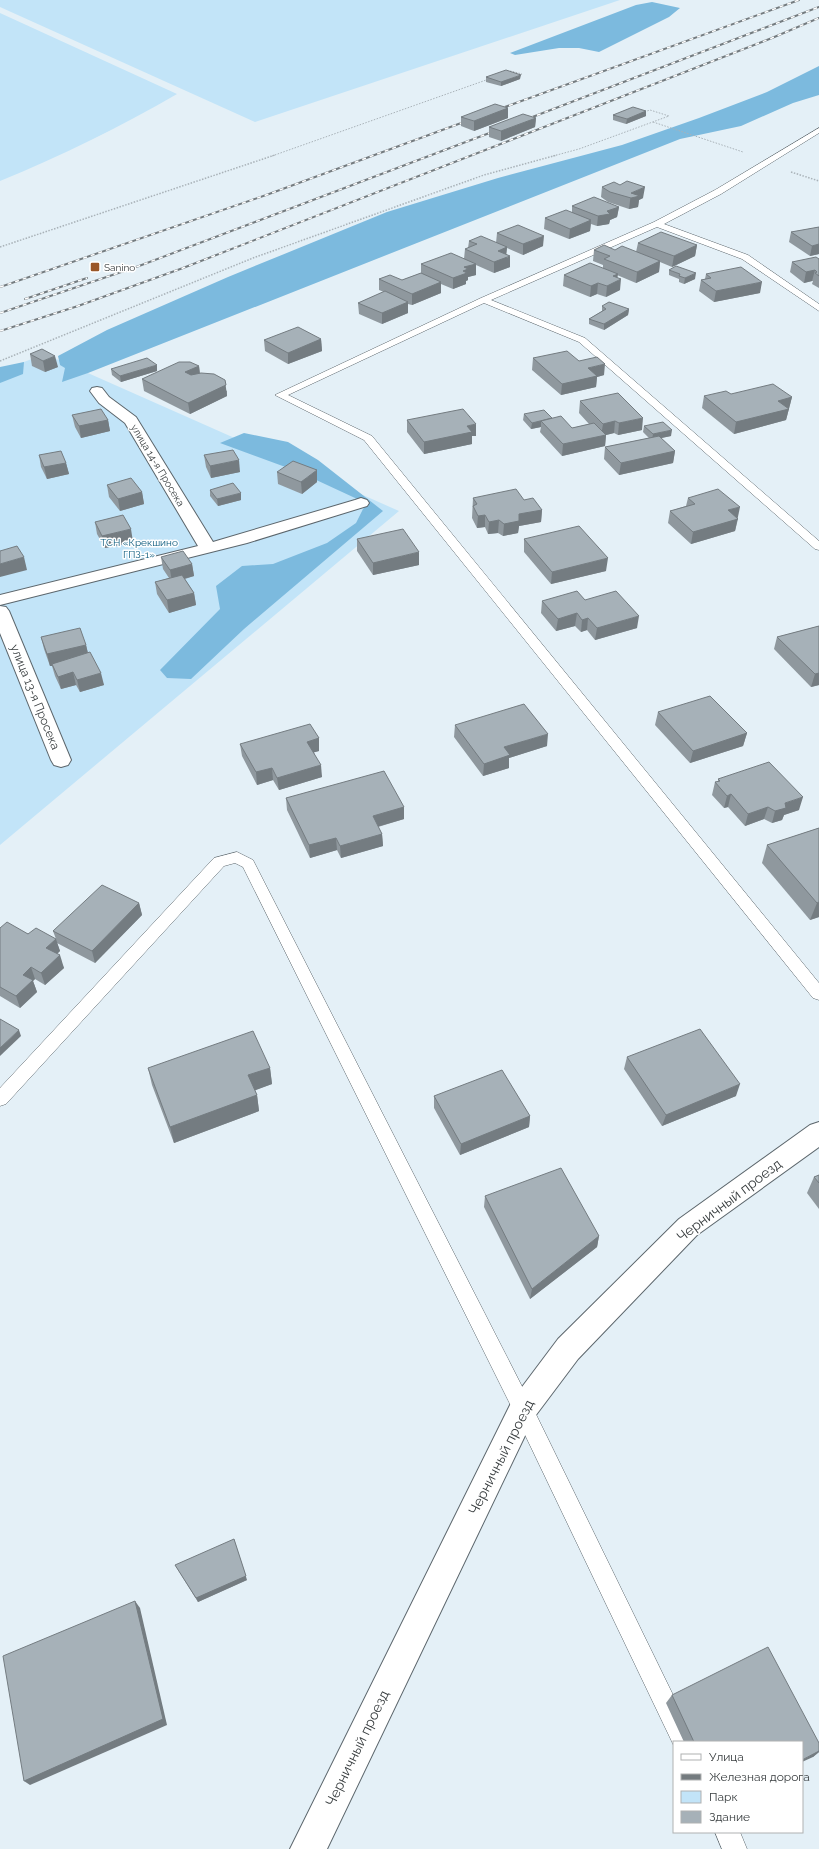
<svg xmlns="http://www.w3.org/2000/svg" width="819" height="1849" font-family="Raleway,sans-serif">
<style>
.green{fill:#c2e4f8}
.forest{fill:#7cbade}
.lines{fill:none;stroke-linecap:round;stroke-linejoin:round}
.lane-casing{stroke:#5c666c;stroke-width:1}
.street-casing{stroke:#5c666c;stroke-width:2}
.path-far1{stroke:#a9b2b8;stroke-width:1;stroke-dasharray:1.5 1.5;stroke-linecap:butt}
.path{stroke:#a9b2b8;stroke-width:1.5;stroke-dasharray:1.5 1.5;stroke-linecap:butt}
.lane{fill:#fff;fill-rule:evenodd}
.street{fill:#fff;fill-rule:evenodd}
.rail-casing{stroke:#747b7f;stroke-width:2}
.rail{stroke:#fff;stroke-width:1.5;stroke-dasharray:4;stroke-linecap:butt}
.wall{fill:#8f989e}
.shaded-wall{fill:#747c81}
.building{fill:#a6b1b8;stroke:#747c81}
.poi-dot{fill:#9a5628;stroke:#fff;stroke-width:1.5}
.labels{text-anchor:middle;stroke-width:3;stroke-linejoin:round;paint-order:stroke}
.far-poi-label{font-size:10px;fill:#373c3e;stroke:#fff;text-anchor:start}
.far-street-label{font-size:10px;fill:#373c3e;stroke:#fff}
.far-park-label{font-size:10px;fill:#08597c;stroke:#fff}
.street-label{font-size:12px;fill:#373c3e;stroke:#fff}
.near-street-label{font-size:14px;fill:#373c3e;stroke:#fff}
</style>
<rect width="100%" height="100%" fill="#e4f0f7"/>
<g class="green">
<path d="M0 0H620L255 122 0 7Z"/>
<path d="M0 13 177 94C120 127 61 156 0 181Z"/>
<path d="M45 354 399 511 0 845V371Z"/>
</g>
<g class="forest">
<path d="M652 2 680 8 669 17 599 52 579 48H559L515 55 510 53 636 5Z"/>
<path d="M819 66V95L793 103 741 126 680 139 88 373 62 382 65 368 60 365 58 356 107 330 228 277 387 212 498 178 622 145 699 118 767 92Z"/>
<path d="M24 362 23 374 0 383V367Z"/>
<path d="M244 433 288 442 318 460 383 511 244 629 191 679 167 678 160 670 220 609 216 586 242 566 273 564 327 543 356 523 363 509 368 504 299 472 220 443Z"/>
</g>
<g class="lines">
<defs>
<g id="lane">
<path d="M819 128V133L721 194 664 224 748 255 819 304V311L742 259 657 227 491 300 585 338 819 541V550L815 549 579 342 484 303 288 395 372 436 819 983V1000L813 998 364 440 275 395 481 298 654 222 715 190Z"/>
<path d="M237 852 253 860 255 864 530 1402 696 1742H674V1746L516 1416 243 867 235 863 224 866 6 1104 0 1106V1088L214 858Z"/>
<path d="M715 1832H740L747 1849H722Z"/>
</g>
<g id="street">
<path d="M97 387 102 388 109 397 136 417 213 542 355 500 361 498 367 500 369 503 367 506 247 543 0 605V595L198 546 125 423 99 403 90 391 92 388Z"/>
<path d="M0 606 6 607 9 611 71 760 68 765 61 767 54 765 51 760 0 633Z"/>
<path d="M819 1122V1147L697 1235 578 1359 533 1419 327 1849H290L513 1399 558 1339 679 1219 810 1125Z"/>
</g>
</defs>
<use href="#lane" class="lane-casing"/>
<use href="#street" class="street-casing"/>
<g class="path-far1">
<path d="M507 72 511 71 522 74 518 76"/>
<path d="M653 122 743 152"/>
<path d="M272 156 489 79"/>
<path d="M553 156 579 149 669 116 650 110 644 112"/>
</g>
<g class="path">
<path d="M791 172 819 181"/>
<path d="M0 247 275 155"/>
<path d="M0 361 253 258 484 175 557 155"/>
</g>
<use href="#lane" class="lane"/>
<use href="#street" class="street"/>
<defs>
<g id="rail">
<path d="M494 111 799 0"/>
<path d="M522 121 819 7"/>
<path d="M0 287 269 194 472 119"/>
<path d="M25 299 87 278"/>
<path d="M0 313 139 266 500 129"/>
<path d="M0 331 78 306 183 268 772 38 819 18"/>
</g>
</defs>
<use href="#rail" class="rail-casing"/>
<use href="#rail" class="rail"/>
</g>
<g class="wall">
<path d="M486 77 520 79 501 86 486 82Z"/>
<path d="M508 108V118L474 131 461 126V117Z"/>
<path d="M646 111V116L626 124 613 120V115Z"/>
<path d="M536 118 535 127 501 141 489 137V127Z"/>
<path d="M602 187 643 198 639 200 638 207 629 209 608 202 601 197Z"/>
<path d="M572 206 619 207 617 217 610 220 609 224 597 226 591 224 590 231 569 239 544 229 545 218 572 212Z"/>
<path d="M819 227V254L810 256 789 242 791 232Z"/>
<path d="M497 233 543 246 523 255 507 248 506 254 510 267 494 273 476 265V275L468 277V280L466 281V284L453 289 441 284V293L412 305 408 304V313L382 324 359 314 358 303 384 292 379 290V279L402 280 421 273V264L464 259 465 249 468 248 469 241 496 243Z"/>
<path d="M638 243 697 245 695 256 672 267 660 262 659 272 636 283 617 275V278L620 290 606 297 597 294 590 297 563 286 564 275 603 268V265L593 261 594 250H615L636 252Z"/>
<path d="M819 259V288L812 284 813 281H812L804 283 790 272 792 262Z"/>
<path d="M669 270 695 279 684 284 679 282V279L669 275Z"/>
<path d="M706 274 760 293 714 302 699 291 701 280 705 279Z"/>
<path d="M602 306 629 309 628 315 604 330 589 324V319L602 311Z"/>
<path d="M321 339 322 351 288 364 265 351 264 340Z"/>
<path d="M30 354 58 367 45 372 32 366Z"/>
<path d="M533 358 579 361 604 375 597 377 596 387 561 395 532 370Z"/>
<path d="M199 366 200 373 227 391V396L190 414 144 391 142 379Z"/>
<path d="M111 369 157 371 121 382 112 375Z"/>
<path d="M731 394 792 397 786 420 734 434 702 408 704 396Z"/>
<path d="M580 401 642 430 618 435 614 433 606 435 605 446 562 456 540 432 541 427 531 429 523 420 524 414 552 418 572 428 589 424 579 413Z"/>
<path d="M72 415 108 420 110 431 81 438 75 427Z"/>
<path d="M407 420 476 436H472V444L424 454 407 432Z"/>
<path d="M644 426 671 436 661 438 675 451 673 463 619 475 604 459 605 447 649 438 643 432Z"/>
<path d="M39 455 66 463 69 474 47 479 41 467Z"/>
<path d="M204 455 240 472 211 478 206 467Z"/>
<path d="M277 472 317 482 302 494 278 484Z"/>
<path d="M107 485 142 492 144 504 120 511 109 497Z"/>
<path d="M210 490 241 500 218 506 210 496Z"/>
<path d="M473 498 524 500 542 510 541 522 519 526 518 533 503 536 498 533 488 534 485 527 477 528 472 518Z"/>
<path d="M688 498 737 518 738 519 735 531 691 544 668 523 670 511 686 506Z"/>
<path d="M95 522 133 542 105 548 97 534Z"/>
<path d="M357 539 419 565 373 575 357 551Z"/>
<path d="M524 539 606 571 551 584 524 552Z"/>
<path d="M161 557 192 564 194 576 185 579 194 593 196 605 169 613 157 594 155 582 169 578 163 569Z"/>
<path d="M585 600 637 628 595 640 587 630 581 632 575 626 556 631 541 613 542 601Z"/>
<path d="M819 626V685L811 687 774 649 777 637Z"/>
<path d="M41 637 86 645 88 653 104 685 80 692 76 685 61 689 55 676 52 666H50L44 649Z"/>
<path d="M658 712 747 733 743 746 690 763 655 725Z"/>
<path d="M455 725 547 746 509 758V768L483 776 454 737Z"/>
<path d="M319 738V751L314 752 322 777 279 790 273 780 257 785 242 756 240 744Z"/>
<path d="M718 779 799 810 784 815 782 820 772 823 764 819 745 826 728 807 724 808 712 795 715 782H718Z"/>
<path d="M286 798 404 807V819L378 827 382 834 383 846 341 858 337 850 310 858 287 810Z"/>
<path d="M819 828V917L810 920 762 863 767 845Z"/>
<path d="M139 903 142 915 95 963 57 943 60 951 57 954 64 968 45 985 35 979 33 981 37 992 20 1008 0 996V928L56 939 53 931Z"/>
<path d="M627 1057 736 1096 662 1126 624 1069Z"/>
<path d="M148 1068H270L272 1084 255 1090 257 1095 259 1111 174 1143 152 1085Z"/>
<path d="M434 1096 530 1116 529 1127 460 1155 434 1108Z"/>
<path d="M819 1175V1209L807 1193 814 1177Z"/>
<path d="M485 1196 599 1236 597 1247 530 1299 484 1207Z"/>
<path d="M175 1565 247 1580 198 1602Z"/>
<path d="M672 1695 819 1743V1752L813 1757 802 1742H684L666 1703Z"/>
</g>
<g class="shaded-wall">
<path d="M521 75 520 79 501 86V82Z"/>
<path d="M508 108V118L474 131V121Z"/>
<path d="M646 111V116L626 124 627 119Z"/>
<path d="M536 118 535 127 501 141V131Z"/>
<path d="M645 187 643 198 639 200 638 207 629 209 631 193Z"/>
<path d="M619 207 617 217 610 220 609 224 597 226 598 216 607 211Z"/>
<path d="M591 220 590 231 569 239 570 229Z"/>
<path d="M544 236 543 246 523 255V244Z"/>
<path d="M819 244V254L810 256 812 246Z"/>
<path d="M697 245 695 256 672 267 674 256Z"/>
<path d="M507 247 506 258 510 256V267L494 273V262L498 251Z"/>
<path d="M660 261 659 272 636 283 637 272Z"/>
<path d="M476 264V275L468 277V280L466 281V284L453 289V278L464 267Z"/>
<path d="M815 270 812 281 804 283 806 272Z"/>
<path d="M696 273 695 279 684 284 685 278Z"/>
<path d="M618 274 617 281 621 279 620 290 606 297 607 286 613 276Z"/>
<path d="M441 282V293L412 305V294Z"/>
<path d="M762 282 760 293 714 302 716 291Z"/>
<path d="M598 283 597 294 590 297 591 286Z"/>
<path d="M408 302V313L382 324V313Z"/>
<path d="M629 309 628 315 604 330V324Z"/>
<path d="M321 339 322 351 288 364V353Z"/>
<path d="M55 356 58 367 45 372 43 361Z"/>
<path d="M605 364 604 375 597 377 596 387 561 395 562 384 588 368Z"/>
<path d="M157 365V371L121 382 120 376Z"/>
<path d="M199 366 200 377 187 384 185 372Z"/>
<path d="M225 380 227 396 190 414 188 403Z"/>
<path d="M792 397 786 420 734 434 736 422 778 401Z"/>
<path d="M643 418 642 430 618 435 619 423Z"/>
<path d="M108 420 110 431 81 438 79 426Z"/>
<path d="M541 421V427L531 429 532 423Z"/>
<path d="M615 421 614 433 606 435 605 446 562 456 563 444 601 436 603 424Z"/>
<path d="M476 424V436H472V444L424 454V442L467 426Z"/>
<path d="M672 430 671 436 652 440 653 434Z"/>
<path d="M675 451 673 463 619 475 621 463Z"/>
<path d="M239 460 240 472 211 478 210 466Z"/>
<path d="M66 463 69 474 47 479 44 467Z"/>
<path d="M317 470V482L302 494 301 482Z"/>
<path d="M142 492 144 504 120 511 118 499Z"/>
<path d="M241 493V500L218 506 217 499Z"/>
<path d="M740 507 735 531 691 544 693 532 728 510Z"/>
<path d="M542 510 541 522 519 526 518 533 503 536 504 524 519 514Z"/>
<path d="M485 515V527L477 528 478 516Z"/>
<path d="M499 520 498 533 488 534 489 522Z"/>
<path d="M131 529 133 542 105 548 102 536Z"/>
<path d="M419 552V565L373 575V563Z"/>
<path d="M24 557 27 570 0 577V564Z"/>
<path d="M608 558 606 571 551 584 552 572Z"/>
<path d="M192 564 194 576 172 582 170 570Z"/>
<path d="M194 593 196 605 169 613 167 600Z"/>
<path d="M577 613 575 626 556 631 558 619Z"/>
<path d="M639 616 637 628 595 640 597 628Z"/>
<path d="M588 618 587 630 581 632 582 620Z"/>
<path d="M86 645 89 658 52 664V666H50L47 654Z"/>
<path d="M73 672 76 685 61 689 58 677Z"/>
<path d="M101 673 104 685 80 692 77 680Z"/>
<path d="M819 673V685L811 687 815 674Z"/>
<path d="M747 733 743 746 690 763 693 751Z"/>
<path d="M548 734 547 746 509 758V768L483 776 484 764 504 747Z"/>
<path d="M319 738V751L308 754 307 742Z"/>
<path d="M321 765 322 777 279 790 277 778Z"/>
<path d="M272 768 273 780 257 785 256 772Z"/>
<path d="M731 794 728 807 724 808 727 796Z"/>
<path d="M803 797 799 810 784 815 782 820 772 823 775 811 785 803Z"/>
<path d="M404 807V819L373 828V816Z"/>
<path d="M768 807 764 819 745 826 748 814Z"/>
<path d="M382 834 383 846 341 858 340 846Z"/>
<path d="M336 838 337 850 310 858 309 845Z"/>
<path d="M819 902V917L810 920 817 903Z"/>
<path d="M139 903 142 915 95 963 92 951Z"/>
<path d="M56 939 60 951 50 960 46 948Z"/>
<path d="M60 955 64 968 45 985 41 973Z"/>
<path d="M31 967 35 979 33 981 37 992 20 1008 16 996 23 975Z"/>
<path d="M19 1030 21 1036 0 1056V1048Z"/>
<path d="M270 1068 272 1084 251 1092 248 1075Z"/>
<path d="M740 1084 736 1096 662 1126 666 1115Z"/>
<path d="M257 1095 259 1111 174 1143 170 1127Z"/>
<path d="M530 1116 529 1127 460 1155 461 1144Z"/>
<path d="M599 1236 597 1247 530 1299 532 1289Z"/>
<path d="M234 1539 247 1580 198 1602 196 1598Z"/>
<path d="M135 1601 140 1608 167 1725 30 1785 24 1781Z"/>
<path d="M819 1751V1752L813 1757 802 1762V1760Z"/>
</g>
<g class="building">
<path d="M506 70 521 75 501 82 486 77Z"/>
<path d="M495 104 508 108 474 121 461 117Z"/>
<path d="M633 107 646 111 627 119 613 115Z"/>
<path d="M523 114 536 118 501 131 489 127Z"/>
<path d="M627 181 645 187 631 193 640 196 631 198 610 192 602 187 614 182 620 185Z"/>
<path d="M594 197 619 207 607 211 610 214 598 216 572 206Z"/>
<path d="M566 210 591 220 570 229 545 218Z"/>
<path d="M518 225 544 236 523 244 497 233Z"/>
<path d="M819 227V244L812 246 791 232Z"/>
<path d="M661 232 697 245 674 256 638 243Z"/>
<path d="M481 236 507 247 498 251 510 256 494 262 465 249 477 244 469 241Z"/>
<path d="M604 245 615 250 622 246 660 261 637 272 604 259 610 256 594 250Z"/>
<path d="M451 253 476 264 464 267 468 269 463 271 467 273 453 278 421 264Z"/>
<path d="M816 257 819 259V276L815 273 817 272 815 270 806 272 792 262Z"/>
<path d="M590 263 618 274 613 276 621 279 607 286 598 283 591 286 564 275Z"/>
<path d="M676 266 696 273 685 278 679 276 680 274 669 270Z"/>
<path d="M741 267 762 282 716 291 701 280 711 278 706 274Z"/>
<path d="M421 273 441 282 412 294 379 279 390 275 402 280Z"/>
<path d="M385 291 408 302 382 313 358 303Z"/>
<path d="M609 302 629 309 604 324 589 319 606 309 602 306Z"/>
<path d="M298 327 321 339 288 353 264 340Z"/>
<path d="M42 349 55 356 43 361 30 354Z"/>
<path d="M567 351 579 361 597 357 605 364 588 368 597 376 562 384 533 358Z"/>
<path d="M147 358 157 365 120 376 111 369Z"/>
<path d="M179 362H190L199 366 185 372 191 375 201 373 214 374 225 380 226 385 188 403 142 379Z"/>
<path d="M773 384 792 397 778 401 789 409 736 422 704 396 726 391 731 394Z"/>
<path d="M618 393 643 418 619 423 615 421 603 424 580 401Z"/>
<path d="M101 409 108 420 79 426 72 415Z"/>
<path d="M463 409 476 424 467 426 472 432 424 442 407 420Z"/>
<path d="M544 410 552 418 532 423 524 414Z"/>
<path d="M561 416 572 428 594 423 606 435 563 444 541 421Z"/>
<path d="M663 422 672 430 653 434 644 426Z"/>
<path d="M659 436 675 451 621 463 605 447Z"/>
<path d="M233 450 239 460 210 466 204 455Z"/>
<path d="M61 451 66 463 44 467 39 455Z"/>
<path d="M293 461 317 470 301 482 277 472Z"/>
<path d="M131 478 142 492 118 499 107 485Z"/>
<path d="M233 483 241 493 217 499 210 490Z"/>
<path d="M516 489 524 500 533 498 542 510 519 514V521L504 524 499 520 489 522 485 515 478 516 473 506 477 504 473 498Z"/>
<path d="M718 489 740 507 728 510 738 519 693 532 670 511 695 504 688 498Z"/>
<path d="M123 515 131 529 102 536 95 522Z"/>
<path d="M579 526 608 558 552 572 524 539Z"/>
<path d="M403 529 419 552 373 563 357 539Z"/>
<path d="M17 546 24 557 0 564V551Z"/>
<path d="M183 551 192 564 170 570 161 557Z"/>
<path d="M182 575 194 593 167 600 155 582Z"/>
<path d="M577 591 585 600 616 591 639 616 597 628 588 618 582 620 577 613 558 619 542 601Z"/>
<path d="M819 626V673L815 674 777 637Z"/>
<path d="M80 628 86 645 47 654 41 637Z"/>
<path d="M90 652 101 673 77 680 73 672 58 677 52 664Z"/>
<path d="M710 696 747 733 693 751 658 712Z"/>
<path d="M524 704 548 734 504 747 510 755 484 764 455 725Z"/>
<path d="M310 724 319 738 307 742 321 765 277 778 272 768 256 772 240 744Z"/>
<path d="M769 762 803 797 785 803 786 808 775 811 768 807 748 814 731 794 727 796 715 782 720 781 718 779Z"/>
<path d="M384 771 404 807 373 816 382 834 340 846 336 838 309 845 286 798Z"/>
<path d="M819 828V902L817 903 767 845Z"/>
<path d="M102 885 139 903 92 951 53 931Z"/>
<path d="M7 922 28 934 36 928 56 939 46 948 60 955 41 973 31 967 23 975 33 980 16 996 0 987V928Z"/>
<path d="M0 1019 19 1030 0 1048Z"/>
<path d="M700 1029 740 1084 666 1115 627 1057Z"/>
<path d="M253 1031 270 1068 248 1075 257 1095 170 1127 148 1068Z"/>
<path d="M502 1070 530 1116 461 1144 434 1096Z"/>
<path d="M561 1168 599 1236 532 1289 485 1196Z"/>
<path d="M819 1175V1183L814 1177Z"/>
<path d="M234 1539 246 1576 196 1598 175 1565Z"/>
<path d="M135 1601 163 1719 24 1781 3 1656Z"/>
<path d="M768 1647 819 1743V1751L802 1760V1742H694L672 1695Z"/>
</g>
<rect class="poi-dot" x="90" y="262" width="10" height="10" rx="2"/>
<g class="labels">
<g class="far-poi-label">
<text x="104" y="271">Sanino</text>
</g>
<g class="far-street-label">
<text transform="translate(158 465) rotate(59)" y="4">улица 14-я Просека</text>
</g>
<g class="far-park-label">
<text x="139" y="546">ТСН «Крекшино<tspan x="139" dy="12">ГПЗ-1»</tspan></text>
</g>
<g class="street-label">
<text transform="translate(35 697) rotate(68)" y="4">улица 13-я Просека</text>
</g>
<g class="near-street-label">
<text transform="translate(729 1200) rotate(-37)" y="5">Черничный проезд</text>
<text transform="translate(501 1457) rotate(-63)" y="5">Черничный проезд</text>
<text transform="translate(357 1748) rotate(-64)" y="5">Черничный проезд</text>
</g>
</g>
<rect x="673" y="1741" width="130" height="92" fill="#ffffff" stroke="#afb1b2"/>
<rect x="681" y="1754" width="20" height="6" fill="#ffffff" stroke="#afb1b2"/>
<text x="709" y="1761" font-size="12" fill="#373c3e">Улица</text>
<rect x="681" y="1774" width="20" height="6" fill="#747b7f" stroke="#afb1b2"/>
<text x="709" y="1781" font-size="12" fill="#373c3e">Железная дорога</text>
<rect x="681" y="1791" width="20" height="12" fill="#c2e4f8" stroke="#afb1b2"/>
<text x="709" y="1801" font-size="12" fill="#373c3e">Парк</text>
<rect x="681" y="1811" width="20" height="12" fill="#a6b1b8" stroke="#afb1b2"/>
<text x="709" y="1821" font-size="12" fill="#373c3e">Здание</text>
</svg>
